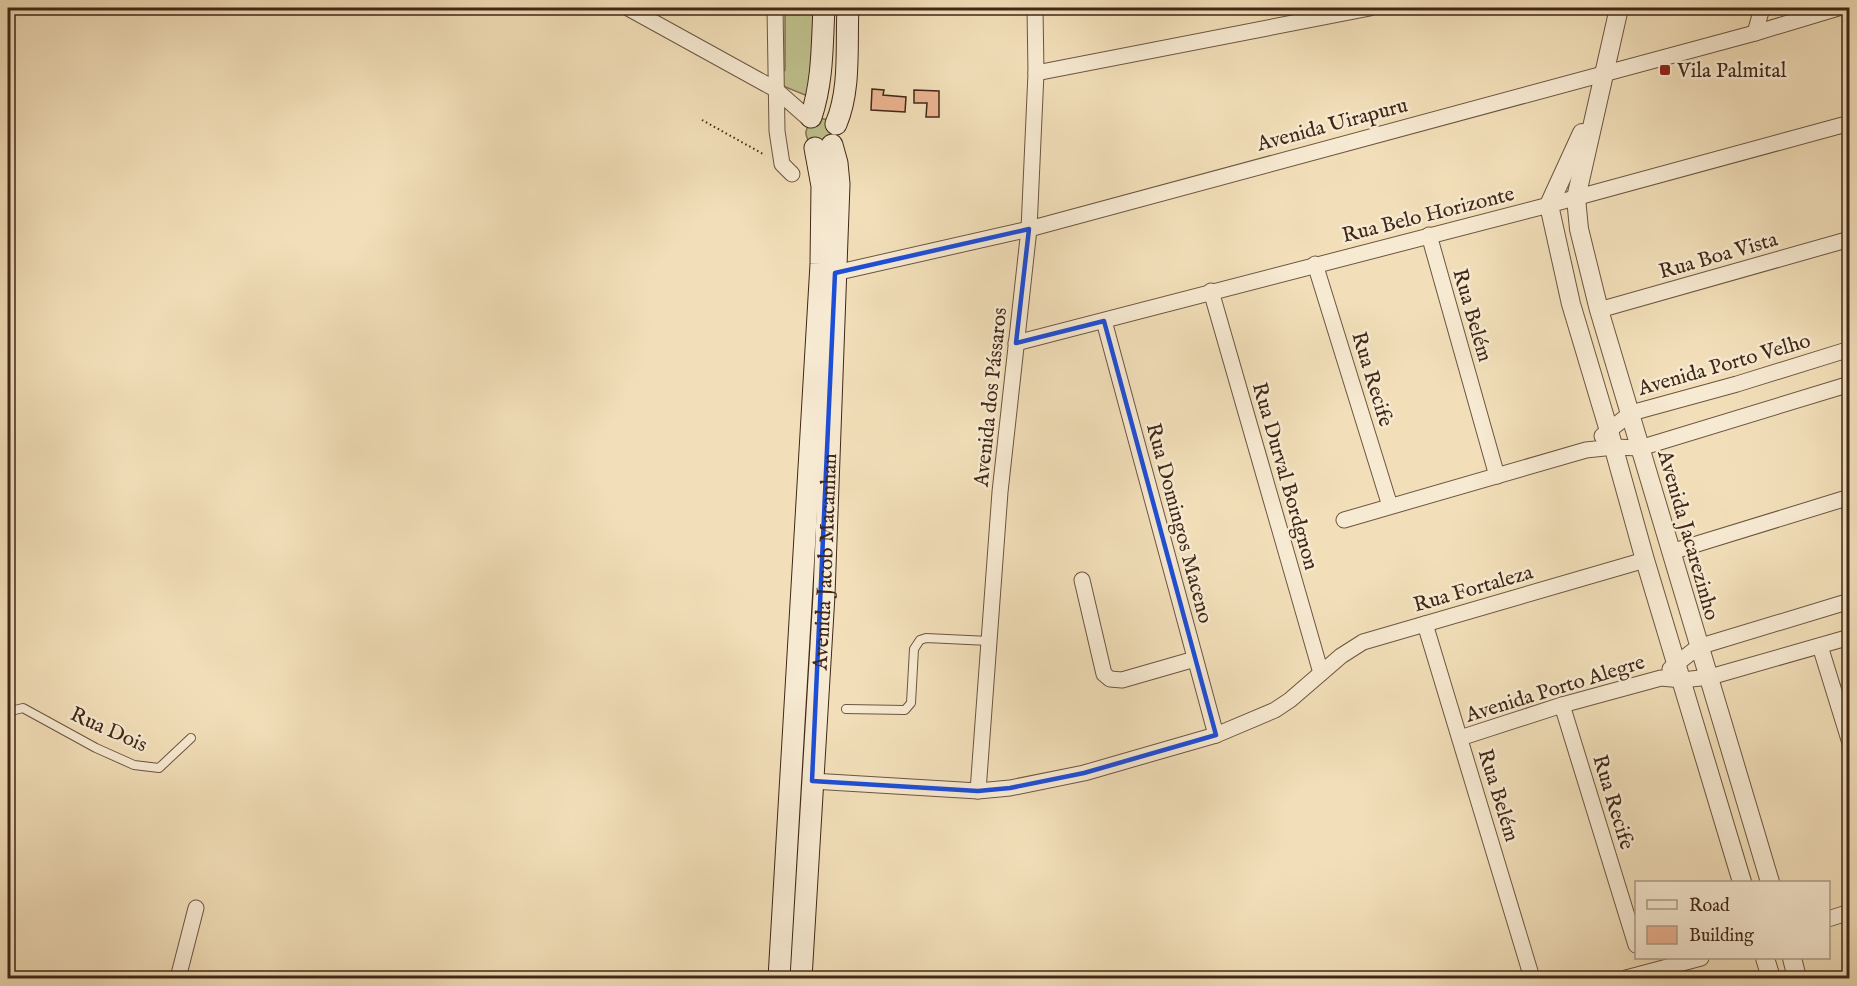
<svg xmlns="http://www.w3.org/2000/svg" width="1857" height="986" font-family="'IM FELL English',serif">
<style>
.green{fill:#bfc08c;stroke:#807452;stroke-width:1.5}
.building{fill:#ebb390;stroke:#402717;stroke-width:1.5}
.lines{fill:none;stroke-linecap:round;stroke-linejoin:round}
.service-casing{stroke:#6c5540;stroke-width:10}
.minor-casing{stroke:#6c5540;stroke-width:17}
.tertiary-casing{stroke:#6c5540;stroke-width:20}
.secondary-casing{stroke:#402717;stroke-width:23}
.path{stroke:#402717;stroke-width:2;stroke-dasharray:1.5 3;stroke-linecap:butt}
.service{stroke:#f7ead2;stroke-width:8}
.minor{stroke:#f7ead2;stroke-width:15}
.tertiary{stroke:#f7ead2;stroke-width:18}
.secondary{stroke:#f7ead2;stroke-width:21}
.marked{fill:none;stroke:#1d4ed8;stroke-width:4.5;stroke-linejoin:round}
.poi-dot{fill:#8f2418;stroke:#f7ead2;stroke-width:2}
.labels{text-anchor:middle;stroke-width:5;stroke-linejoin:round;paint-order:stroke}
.poi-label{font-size:21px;fill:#402717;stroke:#f7ead2;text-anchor:start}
.street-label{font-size:21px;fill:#402717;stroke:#f7ead2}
</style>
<rect width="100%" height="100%" fill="#f2dfb9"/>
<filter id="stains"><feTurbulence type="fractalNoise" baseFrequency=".00333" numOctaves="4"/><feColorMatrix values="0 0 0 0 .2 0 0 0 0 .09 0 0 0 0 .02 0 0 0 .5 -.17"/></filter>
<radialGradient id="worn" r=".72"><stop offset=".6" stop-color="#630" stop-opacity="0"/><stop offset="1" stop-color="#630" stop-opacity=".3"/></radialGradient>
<g class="green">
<path d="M785 8H817L810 93 805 95 783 86 778 75 785 70Z"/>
<path d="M819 118 829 120 835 131 830 143H810C801 131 808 124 819 118Z"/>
</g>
<g class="building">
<path d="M872 89 884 90 883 95 906 97 905 112 871 110Z"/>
<path d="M914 90 939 91V117H926L927 103H914Z"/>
</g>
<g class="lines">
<defs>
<g id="service">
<path d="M846 709 905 710 911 703 914 649 920 640 926 638 989 641"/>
<path d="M8 716 11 711 23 708 96 748 134 765 159 768 191 738"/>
</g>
<g id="minor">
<path d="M628 8 775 89 809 119"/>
<path d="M775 8 777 131 782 164 792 174"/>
<path d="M1755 33 1762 8"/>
<path d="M1036 73 1370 8"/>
<path d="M1429 235 1497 476"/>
<path d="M1315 264 1390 506"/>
<path d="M835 273 1029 229 1755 33 1838 8"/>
<path d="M1211 291 1321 673"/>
<path d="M1599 310 1850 239"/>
<path d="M1104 321 1216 735"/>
<path d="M1016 343 1549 205 1850 123"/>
<path d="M1602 436 1631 413 1737 384 1850 349"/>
<path d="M1344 520 1586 450 1614 447 1640 448 1850 384"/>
<path d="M1671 552 1850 497"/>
<path d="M1082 580 1104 674 1110 679 1122 680 1195 659"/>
<path d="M1425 624 1532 978"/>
<path d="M1820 646 1850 743"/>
<path d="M1670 669 1698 647 1850 601"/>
<path d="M1562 705 1636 945"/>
<path d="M1460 738 1562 705 1661 678 1682 680 1710 677 1850 637"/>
<path d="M812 781 978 791 1010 788 1084 773 1216 735 1275 710 1290 700 1341 656 1363 642 1645 560"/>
<path d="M978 791 1000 492 1029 229 1036 73 1035 8"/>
<path d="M1828 919 1850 912"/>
<path d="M178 978 196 908"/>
<path d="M1626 978 1701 958"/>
</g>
<g id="tertiary">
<path d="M1619 8 1576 198 1579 229 1599 310 1770 882"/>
<path d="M1582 133 1549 205 1571 304 1609 431 1645 560 1742 882"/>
<path d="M1765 958 1771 978"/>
<path d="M1792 958 1797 978"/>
</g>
<g id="secondary">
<path d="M811 117C823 81 822 45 824 8"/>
<path d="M836 124C851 89 846 45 848 8"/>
<path d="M779 978 821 264 822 186 815 148"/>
<path id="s1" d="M801 978 824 595 839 184 837 163 832 145"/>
</g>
</defs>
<use href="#service" class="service-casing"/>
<use href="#minor" class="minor-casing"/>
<use href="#tertiary" class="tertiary-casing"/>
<use href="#secondary" class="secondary-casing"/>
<path class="path" d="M702 120 765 155"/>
<use href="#service" class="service"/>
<use href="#minor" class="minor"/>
<use href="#tertiary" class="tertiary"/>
<use href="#secondary" class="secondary"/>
</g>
<path class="marked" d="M1029 229 1016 343 1104 321 1216 735 1084 773 1010 788 978 791 812 781 835 273Z"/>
<rect class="poi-dot" x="1659" y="64" width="12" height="12" rx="3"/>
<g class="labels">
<g class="poi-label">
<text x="1677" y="77">Vila Palmital</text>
</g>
<g class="street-label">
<text transform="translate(1332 124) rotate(-15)" y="7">Avenida Uirapuru</text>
<text transform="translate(1428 214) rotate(-14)" y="7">Rua Belo Horizonte</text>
<text transform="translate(1718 255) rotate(-16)" y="7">Rua Boa Vista</text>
<text transform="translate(1473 315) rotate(74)" y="7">Rua Belém</text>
<text transform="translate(1724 364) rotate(-16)" y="7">Avenida Porto Velho</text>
<text transform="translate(1373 379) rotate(73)" y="7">Rua Recife</text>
<text transform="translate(990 397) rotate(-84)" y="7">Avenida dos Pássaros</text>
<text transform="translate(1286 476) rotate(74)" y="7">Rua Durval Bordgnon</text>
<text transform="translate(1180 523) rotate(75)" y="7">Rua Domingos Maceno</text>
<text transform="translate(1689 535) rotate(74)" y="7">Avenida Jacarezinho</text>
<text dy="7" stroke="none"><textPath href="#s1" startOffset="417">Avenida Jacob Macanhan</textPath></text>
<text transform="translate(1473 588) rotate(-16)" y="7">Rua Fortaleza</text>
<text transform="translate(1555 688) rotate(-17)" y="7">Avenida Porto Alegre</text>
<text transform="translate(109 729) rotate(24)" y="7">Rua Dois</text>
<text transform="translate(1499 795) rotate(73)" y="7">Rua Belém</text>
<text transform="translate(1614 802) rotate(73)" y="7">Rua Recife</text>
</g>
</g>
<rect width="1857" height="986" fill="none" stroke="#f2dfb9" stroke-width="30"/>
<rect x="9" y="9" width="1839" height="968" fill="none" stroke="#402717" stroke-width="3"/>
<rect x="15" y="15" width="1827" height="956" fill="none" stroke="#402717" stroke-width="1.5"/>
<rect x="1635" y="881" width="195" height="78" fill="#f7ead2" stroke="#ae9c87" stroke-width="1.5"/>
<rect x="1647" y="900" width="30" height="9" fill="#f7ead2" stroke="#ae9c87" stroke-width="1.5"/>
<text x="1689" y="911" font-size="18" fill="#402717">Road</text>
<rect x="1647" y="926" width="30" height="18" fill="#ebb390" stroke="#ae9c87" stroke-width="1.5"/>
<text x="1689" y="941" font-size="18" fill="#402717">Building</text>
<rect width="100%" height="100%" filter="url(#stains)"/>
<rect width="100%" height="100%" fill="url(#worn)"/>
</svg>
